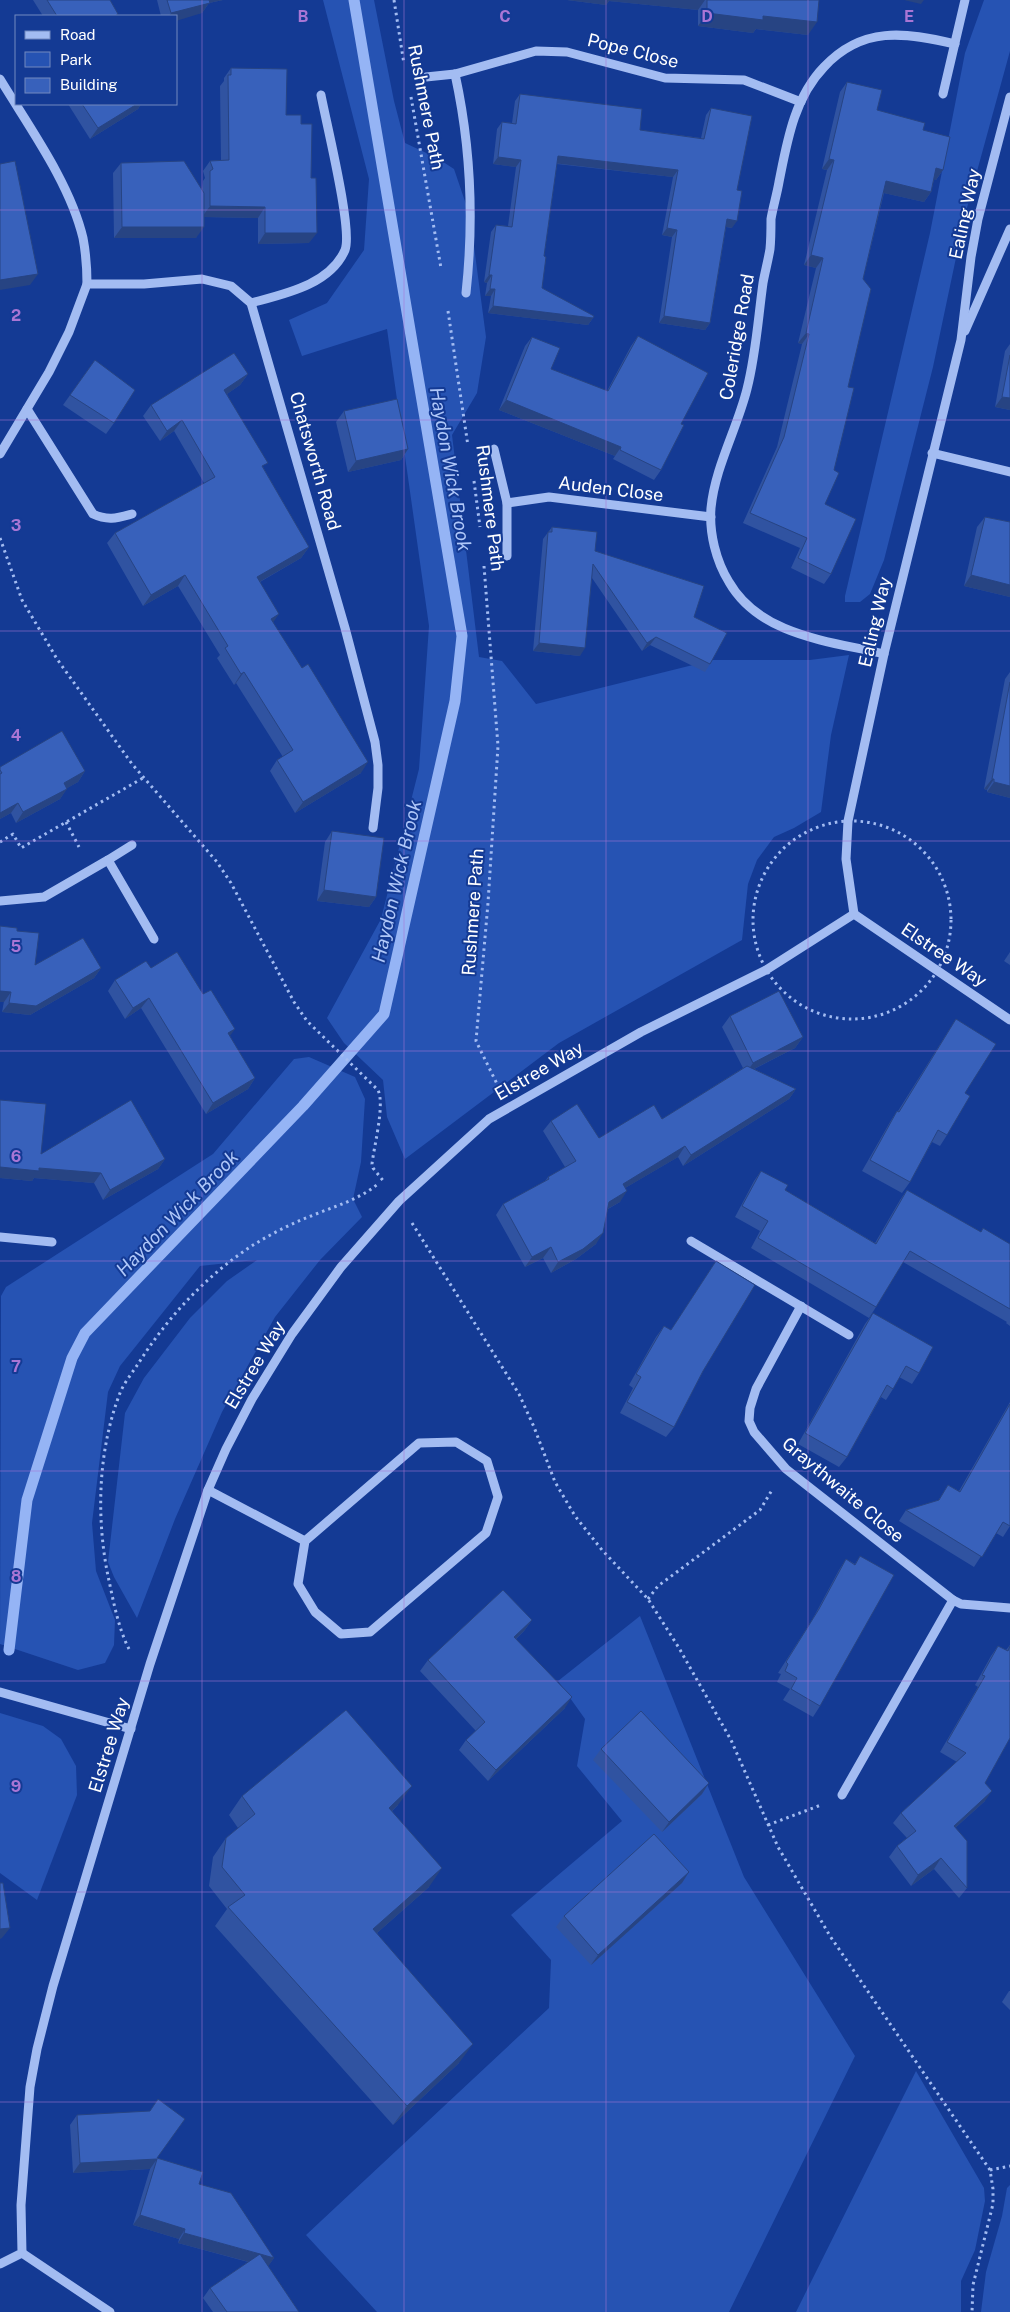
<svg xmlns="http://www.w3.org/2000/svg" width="1010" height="2312" font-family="'Public Sans',sans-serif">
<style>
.green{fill:#2653b3}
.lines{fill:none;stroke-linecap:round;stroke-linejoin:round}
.stream{stroke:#95b4f5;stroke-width:11}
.path{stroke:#a3bcf2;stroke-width:3;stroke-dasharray:2.5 4;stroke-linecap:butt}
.minor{stroke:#a3bcf2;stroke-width:9}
.wall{fill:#3053a1}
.shaded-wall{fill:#274483}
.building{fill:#3861bb;stroke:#274483}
.grid{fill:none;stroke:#a976d5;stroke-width:1;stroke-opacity:0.55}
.labels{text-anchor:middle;stroke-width:4;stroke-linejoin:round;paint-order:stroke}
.street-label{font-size:18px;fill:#fff;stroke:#143a94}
.water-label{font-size:19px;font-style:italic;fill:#afc7f9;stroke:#143a94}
.grid-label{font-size:16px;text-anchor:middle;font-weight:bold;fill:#a976d5;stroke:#143a94;stroke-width:4;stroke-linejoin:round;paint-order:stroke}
</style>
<rect width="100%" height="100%" fill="#143a94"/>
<g class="green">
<path d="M323 0H374L394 101 405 143 437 158 454 169 470 216 486 337 477 393 452 435 479 657 502 661 536 704 713 660H810L849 655 831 735 821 812 794 828 774 837 757 860 748 884 742 940 559 1043 405 1159 387 1117 383 1080 344 1043 327 1018 381 919 419 769 429 626 387 329 302 356 289 320 327 303 364 250 369 179Z"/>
<path d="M984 0H1010V51L965 215 933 367 884 560 870 594 860 602H845V596L930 233 965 53Z"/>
<path d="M309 1057 355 1077 365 1099 361 1162 353 1199 362 1217 320 1260 275 1317 222 1412 175 1519 137 1618 114 1577 108 1562 125 1413 144 1378 190 1318 227 1281 257 1260 200 1266 120 1366 108 1392 92 1523 96 1571 115 1620 114 1645 105 1663 78 1670 0 1644 1 1296 6 1287 213 1154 294 1059Z"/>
<path d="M640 1616 744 1877 855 2056 729 2312H377L306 2235 549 2008 551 1960 511 1915 622 1821 577 1766 585 1719 558 1681Z"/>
<path d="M0 1713 43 1726 61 1739 76 1766 77 1795 37 1900 0 1873Z"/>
<path d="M916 2071 984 2188 985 2201 975 2250 961 2281V2312H796Z"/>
<path d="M1010 2185V2312H981L986 2272 1002 2216 1007 2188Z"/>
</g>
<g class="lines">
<path class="stream" d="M9 1650 27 1500 72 1358 85 1333 303 1106 384 1014 455 701 462 636 354 0"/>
<g class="path">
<path d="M394 0 404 64"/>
<path d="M411 97 441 268"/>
<path d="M448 311 468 446"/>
<path d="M474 481 480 527"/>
<path d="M0 538 22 600 57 659 132 764 217 862 231 883 294 1002 307 1021 378 1090C385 1105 374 1146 372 1164L373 1168 385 1183"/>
<path d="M484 566 498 746 488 903 476 1041 498 1086"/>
<circle cx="852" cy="920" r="99"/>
<path d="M66 822 79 847"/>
<path d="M0 842 13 834 21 848 143 778"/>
<path d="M412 1223 519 1394 534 1427 555 1482 575 1516 602 1550 648 1599 679 1648 731 1740 778 1847 830 1936 990 2170 993 2189V2204L973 2285 972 2312"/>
<path d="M648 1599 658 1586 760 1510 772 1490"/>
<path d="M129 1649C118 1628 113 1599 108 1576 96 1517 98 1450 120 1393 124 1383 132 1373 138 1364 167 1318 205 1277 250 1247 269 1235 290 1224 311 1216 335 1206 359 1200 379 1183"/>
<path d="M768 1825 821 1805"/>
<path d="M990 2170 1010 2166"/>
</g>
<g class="minor">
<path d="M455 74C471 147 474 219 466 293"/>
<path d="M426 77 455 74 536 51 567 52 665 78 744 80 801 102"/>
<path d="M0 79C29 127 70 183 83 238 86 254 87 268 87 284"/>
<path d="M943 94 965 0"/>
<path d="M251 303C284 294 330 285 345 250 353 230 326 122 321 95"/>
<path d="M965 331 1010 229"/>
<path d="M27 409 93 514C108 521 117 518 132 514"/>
<path d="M494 449 507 503V556"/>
<path d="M932 453 1010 472"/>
<path d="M0 454 49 372 69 332 87 284H144L202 279 231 286 251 303 345 628 375 742 378 765V788L373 828"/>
<path d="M507 503 549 497 711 517"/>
<path d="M884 654C830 641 760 636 729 582 716 561 709 533 711 508 715 467 737 429 747 389 756 354 758 319 763 283 765 272 768 261 770 249 771 239 771 229 771 219 773 207 777 194 779 182 787 142 794 98 824 67 862 26 905 32 955 44"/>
<path d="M132 845 108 860 154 939"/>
<path d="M0 901 44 897 108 860"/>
<path d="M854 914 846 859 848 821 884 654 961 340 971 257 978 219 1010 97"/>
<path d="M854 914 1010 1020"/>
<path d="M0 1237 52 1242"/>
<path d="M691 1241 849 1335"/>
<path d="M801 1306 756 1389 750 1408 749 1421 754 1432 786 1469 953 1600"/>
<path d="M208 1490 305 1541 419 1443 456 1442 487 1461 498 1497 486 1533 370 1632 341 1634 315 1612 298 1584 305 1541"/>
<path d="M0 1692 131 1729"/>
<path d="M842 1795 953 1600 961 1604 1010 1608"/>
<path d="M22 2253 110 2312"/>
<path d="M0 2264 22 2253 21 2205 30 2087 37 2049 53 1986 150 1664 208 1490 226 1449 252 1399 292 1334 341 1267 399 1201 489 1119 641 1032 766 970 854 914"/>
</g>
</g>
<g class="wall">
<path d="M33 0H110L117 16H43Z"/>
<path d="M157 0H223L209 3 202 13 176 16H161Z"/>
<path d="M567 0H819L808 35 756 29 753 33 698 26V10L609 1 606 5Z"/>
<path d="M231 68 286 115 309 243 258 244V218L204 217 196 238H114L113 173 121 163 202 191 203 181 205 178 203 171 210 161 221 160 220 86 224 81V78Z"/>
<path d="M847 82 877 110 923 130 943 170 936 180 934 179 931 192 924 202 884 193 863 279 848 387 825 504 831 574 824 584 791 568 800 548 743 523 777 447 802 344 798 343 816 268 804 265 827 170 822 169 840 92Z"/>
<path d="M520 94 640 130 701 138 706 115 711 108 737 190 732 228 726 227 710 323 705 330 659 323 672 237 662 235 673 177 557 164 544 256 542 288 593 318 588 325 488 313 491 296H485L487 283 484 282 491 232 496 225 508 226 516 167 493 164 497 129 502 122 512 123 515 101Z"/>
<path d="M68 104H141L138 109 90 139Z"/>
<path d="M638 336 681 424 661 470 654 480 613 459 615 456 499 410 525 346 532 337 551 369 607 391 631 346Z"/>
<path d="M1010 344V410L995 407 1005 351Z"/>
<path d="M95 360 114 423 106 434 63 405Z"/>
<path d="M248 374 240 385 227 394 264 469 309 547 301 558 260 582 273 623 361 773 295 813 270 771 277 760 283 757 236 683 234 685 217 658 220 655 178 586 143 606 107 543 115 533 204 483 174 431 160 441 143 416 151 405Z"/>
<path d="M344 411 408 449 401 460 348 472 336 422Z"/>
<path d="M985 517 1010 522V597L964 586 977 527Z"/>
<path d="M552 527 595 551 694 617 710 664 705 672 650 645 642 651 592 578 580 656 533 651 543 539Z"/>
<path d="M1010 672V798L987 792V790L984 789 1005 679Z"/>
<path d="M0 767 85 771 78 782 67 788 60 799 16 823 11 813 0 819Z"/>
<path d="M332 831 376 897 369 907 317 901 325 842Z"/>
<path d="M17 931 35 965 101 968 94 978 30 1015 2 1012Z"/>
<path d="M1010 952V965L1004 961Z"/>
<path d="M151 968 203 994 255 1078 248 1089 206 1114 141 1008 125 1019 108 991 115 980Z"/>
<path d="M730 1016 803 1037 795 1048 754 1069 796 1089 789 1099 683 1166 678 1157 625 1188 620 1202 608 1209 596 1244 576 1259 551 1273 543 1258 525 1267 496 1215 503 1204 545 1181 548 1177 565 1167 543 1131 551 1121 599 1138 662 1119 743 1068 722 1027Z"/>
<path d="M956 1019 965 1093 947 1135 940 1146 932 1142 910 1182 902 1193 862 1171 890 1122 897 1111H898L949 1030Z"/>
<path d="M0 1100 41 1154 165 1159 158 1169 103 1200 94 1183 34 1178 32 1181 0 1178Z"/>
<path d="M761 1171 785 1190 875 1243 900 1200 907 1190 980 1232 1010 1244V1326L1006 1323 1007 1322 903 1262 876 1307 869 1318 751 1248 760 1231 735 1217 754 1181Z"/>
<path d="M716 1261 703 1371 674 1427 666 1437 620 1413 633 1388 629 1385 656 1337 664 1326 671 1330Z"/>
<path d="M873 1313 919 1373 912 1384 899 1377 893 1389 886 1400 881 1397 847 1457 839 1467 798 1444 865 1324Z"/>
<path d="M1010 1402V1526L1003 1537 996 1533 974 1567 899 1521 906 1510 938 1501 948 1485 959 1491Z"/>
<path d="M860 1556 820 1706 813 1717 783 1700 790 1689 777 1682 781 1674 778 1673 812 1620 839 1570 846 1559 855 1564Z"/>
<path d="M532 1620 524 1631 516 1639 565 1708 488 1781 459 1750 466 1740 476 1731 420 1671 428 1660Z"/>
<path d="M1010 1645V1738L985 1783V1801L955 1828 967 1888 959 1898 934 1869 911 1886 889 1857 897 1846 907 1838 893 1823 901 1813 957 1762 940 1752 978 1687 975 1685 991 1656 998 1646 1006 1650Z"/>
<path d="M601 1749 702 1794 662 1832 593 1760Z"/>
<path d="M242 1796 398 1805 392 1811 429 1887 377 1933 459 2063 393 2125 215 1926 227 1909 209 1886 213 1857 226 1838 238 1828 229 1815Z"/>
<path d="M682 1883 591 1965 556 1927 564 1916Z"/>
<path d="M1009 1991H1010V2010L1002 2002Z"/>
<path d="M77 2115 157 2158 199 2184 274 2258 268 2266 299 2312H213L203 2298 210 2288 248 2262 178 2243 179 2239 133 2225 150 2169 73 2173 70 2125Z"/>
</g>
<g class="shaded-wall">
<path d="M204 0H223L209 3 202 13 176 21V16H169L171 13Z"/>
<path d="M567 0H705L698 10 609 1 606 5Z"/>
<path d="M904 0H924L921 4Z"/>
<path d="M707 13 763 16 817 22 808 35 756 29 753 33 698 26Z"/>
<path d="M137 104H141L138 109 90 139 98 128Z"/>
<path d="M558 156 678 170 673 177 553 163Z"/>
<path d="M498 157 521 160 516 167 493 164Z"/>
<path d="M829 159 834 160 827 170 822 169Z"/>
<path d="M936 168 943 170 936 180 929 178Z"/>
<path d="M886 181 931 192 924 202 879 192Z"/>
<path d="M210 206 265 207 258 218 202 217Z"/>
<path d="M727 219 737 221 732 228 722 226Z"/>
<path d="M122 227H204L196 238H114Z"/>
<path d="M667 228 677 230 672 237 662 235Z"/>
<path d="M265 233H317L309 243 258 244Z"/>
<path d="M811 255 823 258 816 268 804 265Z"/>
<path d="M38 274 30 285 0 290V280Z"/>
<path d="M489 275H492L487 283 484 282Z"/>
<path d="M490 289H495L491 296H485Z"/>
<path d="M493 306 593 318 588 325 488 313Z"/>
<path d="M664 316 710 323 705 330 659 323Z"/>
<path d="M806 333 809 334 802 344 798 343Z"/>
<path d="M248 374 240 385 217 401 224 390Z"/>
<path d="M1002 397 1010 398V410L995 407Z"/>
<path d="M506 400 621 447 615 456 499 410Z"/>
<path d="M182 420 174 431 160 441 167 431Z"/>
<path d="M408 449 401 460 348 472 356 461Z"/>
<path d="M309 547 301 558 249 588 257 577Z"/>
<path d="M185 575 178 586 143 606 151 595Z"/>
<path d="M971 575 1010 585V597L964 586Z"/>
<path d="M279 614 272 624 271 619Z"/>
<path d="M656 637 650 645 642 651 647 643Z"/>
<path d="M539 643 585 648 580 656 533 651Z"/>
<path d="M244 672 236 683 234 685 241 674Z"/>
<path d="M368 762 361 773 295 813 303 802Z"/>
<path d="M85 771 78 782 57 794 64 783Z"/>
<path d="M992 779H994L987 790 984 789Z"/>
<path d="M994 782 1010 786V798L987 792Z"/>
<path d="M67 789 60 799 16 823 23 812Z"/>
<path d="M18 803 11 813 0 819V813Z"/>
<path d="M324 890 376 897 369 907 317 901Z"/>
<path d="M101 968 94 978 30 1015 2 1012 9 1003Z"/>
<path d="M0 991 11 992 4 1002H0Z"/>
<path d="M149 998 141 1008 125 1019 133 1008Z"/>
<path d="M235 1029 227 1040 228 1033Z"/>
<path d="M803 1037 795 1048 746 1073 753 1063Z"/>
<path d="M255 1078 248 1089 206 1114 213 1103Z"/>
<path d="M796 1089 789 1099 683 1166 691 1155Z"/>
<path d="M685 1146 678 1157 615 1194 623 1184Z"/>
<path d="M165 1159 158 1169 103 1200 110 1190Z"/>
<path d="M0 1167 39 1168 101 1173 94 1183 34 1178 32 1181 0 1178Z"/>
<path d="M627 1191 620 1202 602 1212 609 1202Z"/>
<path d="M603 1233 596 1244 576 1259 551 1273 558 1262Z"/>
<path d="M551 1247 543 1258 525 1267 532 1257Z"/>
<path d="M532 1620 524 1631 507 1647 514 1637Z"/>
<path d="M572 1697 565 1708 488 1781 496 1770Z"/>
<path d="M709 1783 702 1794 662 1832 669 1822Z"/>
<path d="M412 1786 398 1805 375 1827 389 1808Z"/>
<path d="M992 1791 985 1801 946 1836 954 1826Z"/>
<path d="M941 1858 934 1869 911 1886 918 1875Z"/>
<path d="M442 1868 429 1887 360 1948 373 1929Z"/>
<path d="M689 1872 682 1883 591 1965 598 1955Z"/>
<path d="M10 1928 2 1938 0 1939V1929Z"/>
<path d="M473 2044 459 2063 393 2125 407 2106Z"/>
<path d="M157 2159 150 2169 73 2173 80 2163Z"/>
<path d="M140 2215 185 2229 179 2239 133 2225Z"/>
<path d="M184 2233 260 2254 253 2263 178 2243Z"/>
<path d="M260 2254 274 2258 267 2268Z"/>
</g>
<g class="building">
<path d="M47 0H110L118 14 115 16H57Z"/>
<path d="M167 0H209L210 3 171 13Z"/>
<path d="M707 0H819L817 22 763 16V20L707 13Z"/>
<path d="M231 68 287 69 286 115H301V124H312L311 178H316L317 233H265V207L210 206V171L213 169 210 161 229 160 228 75H231Z"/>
<path d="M847 82 882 90 877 110 925 123 923 130 950 137 943 170 936 168 931 192 886 181 863 279 871 289 848 387 854 388 834 470 839 473 825 504 856 519 831 574 798 558 807 538 750 513 784 437 809 334 806 333 823 258 811 255 834 160 829 159Z"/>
<path d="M520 94 642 109 640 130 704 139 711 108 752 116 737 190 742 191 737 221 727 219 710 323 664 316 677 230 667 228 678 170 558 156 544 256 546 257 542 288 594 316 593 318 493 306 495 289H490L492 275H489L496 225 512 227 521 160 498 157 502 122 516 124Z"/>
<path d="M82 104H137L98 128Z"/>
<path d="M15 161 38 274 0 280V164Z"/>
<path d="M184 161 204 193V227H122L121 163Z"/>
<path d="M638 336 708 373 681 424 684 425 661 470 620 450 621 447 506 400 532 337 560 348 551 369 608 391Z"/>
<path d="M234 353 248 374 224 390 268 463 262 466 309 547 257 577 279 614 271 619 302 668 308 664 368 762 303 802 277 760 293 750 244 672 241 674 225 648 228 646 185 575 151 595 115 533 215 477 182 420 167 431 151 405Z"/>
<path d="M1010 355V398L1002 397Z"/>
<path d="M95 360 135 390 114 423 70 395Z"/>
<path d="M397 399 408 449 356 461 344 411Z"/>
<path d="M985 517 1010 522V585L971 575Z"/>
<path d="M552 527 597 532 595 551 704 586 694 617 727 633 710 664 656 637 647 643 593 564 585 648 539 643 548 532H552Z"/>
<path d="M1010 682V786L994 782V779H992Z"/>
<path d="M62 731 85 771 64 783 67 789 23 812 18 803 0 813V774L2 773 0 770V767Z"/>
<path d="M332 831 384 838 376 897 324 890Z"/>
<path d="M0 926 17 928V931L39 933 35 965 83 938 101 968 36 1006 9 1003 11 992 0 991Z"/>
<path d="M177 952 203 994 211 990 235 1029 228 1033 255 1078 213 1103 149 998 133 1008 115 980 146 961 151 968Z"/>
<path d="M779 991 803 1037 753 1063 730 1016Z"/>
<path d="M956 1019 996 1044 965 1093 970 1096 947 1135 938 1130 910 1182 870 1160 897 1111 899 1112Z"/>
<path d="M747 1066 796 1089 691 1155 685 1146 623 1184 627 1191 609 1202 603 1233 583 1249 558 1262 551 1247 532 1257 503 1204 549 1179 548 1177 576 1161 551 1121 577 1104 599 1138 654 1105 662 1119Z"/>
<path d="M0 1100 46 1104 41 1154 131 1100 165 1159 110 1190 101 1173 39 1168V1171L0 1167Z"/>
<path d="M761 1171 788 1185 785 1190 876 1244 907 1190 981 1232 983 1228 1010 1244V1309L910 1251 876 1307 758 1238 768 1221 742 1206Z"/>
<path d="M716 1261 755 1285 703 1371 674 1427 627 1402 641 1377 636 1374 664 1326 671 1330Z"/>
<path d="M873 1313 933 1347 919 1373 906 1366 893 1389 887 1385 847 1457 805 1433Z"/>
<path d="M1010 1404V1526L1003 1522 982 1557 906 1510 939 1500 948 1485 960 1492Z"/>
<path d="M860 1556 894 1575 820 1706 791 1689 797 1678 785 1671 788 1664 786 1662 819 1609 846 1559 855 1565Z"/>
<path d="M503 1590 532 1620 514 1637 572 1697 496 1770 466 1740 485 1722 428 1660Z"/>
<path d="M998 1646 1008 1651 1010 1646V1738L985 1783 992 1791 954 1826 967 1841V1888L941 1858 918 1875 897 1846 916 1831 901 1813 966 1753 947 1742 985 1676 982 1675Z"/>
<path d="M346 1710 412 1786 389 1808 442 1868 373 1929 473 2044 407 2106 228 1907 245 1895 222 1867 226 1838 255 1814 242 1796Z"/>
<path d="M641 1711 709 1783 669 1822 601 1749Z"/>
<path d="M654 1834 689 1872 598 1955 564 1916Z"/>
<path d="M0 1883H3L10 1928 0 1929Z"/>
<path d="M158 2099 185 2119 157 2158 203 2172 199 2184 231 2193 274 2258 260 2254 299 2312H227L210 2288 260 2254 184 2233 185 2229 140 2215 157 2159 80 2163 77 2115 150 2111Z"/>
</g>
<path class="grid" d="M202 0V2312M404 0V2312M606 0V2312M808 0V2312M0 210H1010M0 420H1010M0 631H1010M0 841H1010M0 1051H1010M0 1261H1010M0 1471H1010M0 1681H1010M0 1892H1010M0 2102H1010"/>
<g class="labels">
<g class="street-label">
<text transform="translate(633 51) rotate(14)" y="6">Pope Close</text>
<text transform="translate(426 107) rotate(79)" y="6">Rushmere Path</text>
<text transform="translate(965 214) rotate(-78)" y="6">Ealing Way</text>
<text transform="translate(737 337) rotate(-80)" y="6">Coleridge Road</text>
<text transform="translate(315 461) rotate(74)" y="6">Chatsworth Road</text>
<text transform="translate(611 489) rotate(7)" y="6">Auden Close</text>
<text transform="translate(490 508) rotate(83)" y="6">Rushmere Path</text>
<text transform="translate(875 622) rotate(-77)" y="6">Ealing Way</text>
<text transform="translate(473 912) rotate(-86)" y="6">Rushmere Path</text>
<text transform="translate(944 955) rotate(34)" y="6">Elstree Way</text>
<text transform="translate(539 1071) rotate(-30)" y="6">Elstree Way</text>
<text transform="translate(255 1365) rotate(-59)" y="6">Elstree Way</text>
<text transform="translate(843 1490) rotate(40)" y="6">Graythwaite Close</text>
<text transform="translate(109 1745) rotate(-73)" y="6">Elstree Way</text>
</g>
<g class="water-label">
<text transform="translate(451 469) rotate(80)" y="7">Haydon Wick Brook</text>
<text transform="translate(396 881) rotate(-77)" y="7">Haydon Wick Brook</text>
<text transform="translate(177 1213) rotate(-46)" y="7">Haydon Wick Brook</text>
</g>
</g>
<g class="grid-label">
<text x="303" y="22">B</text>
<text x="505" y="22">C</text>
<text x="707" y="22">D</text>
<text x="909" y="22">E</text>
<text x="16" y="321">2</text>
<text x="16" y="531">3</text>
<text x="16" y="741">4</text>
<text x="16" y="952">5</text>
<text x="16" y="1162">6</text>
<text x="16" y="1372">7</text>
<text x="16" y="1582">8</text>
<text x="16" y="1792">9</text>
</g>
<rect x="15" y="15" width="162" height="90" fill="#143a94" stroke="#7289bf"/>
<rect x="25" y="31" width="25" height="8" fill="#a3bcf2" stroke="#7289bf"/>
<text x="60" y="40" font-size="15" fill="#ffffff">Road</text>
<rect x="25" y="52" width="25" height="15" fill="#2653b3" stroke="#7289bf"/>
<text x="60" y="65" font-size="15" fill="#ffffff">Park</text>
<rect x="25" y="78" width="25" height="15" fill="#3861bb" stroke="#7289bf"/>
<text x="60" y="90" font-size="15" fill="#ffffff">Building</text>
</svg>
